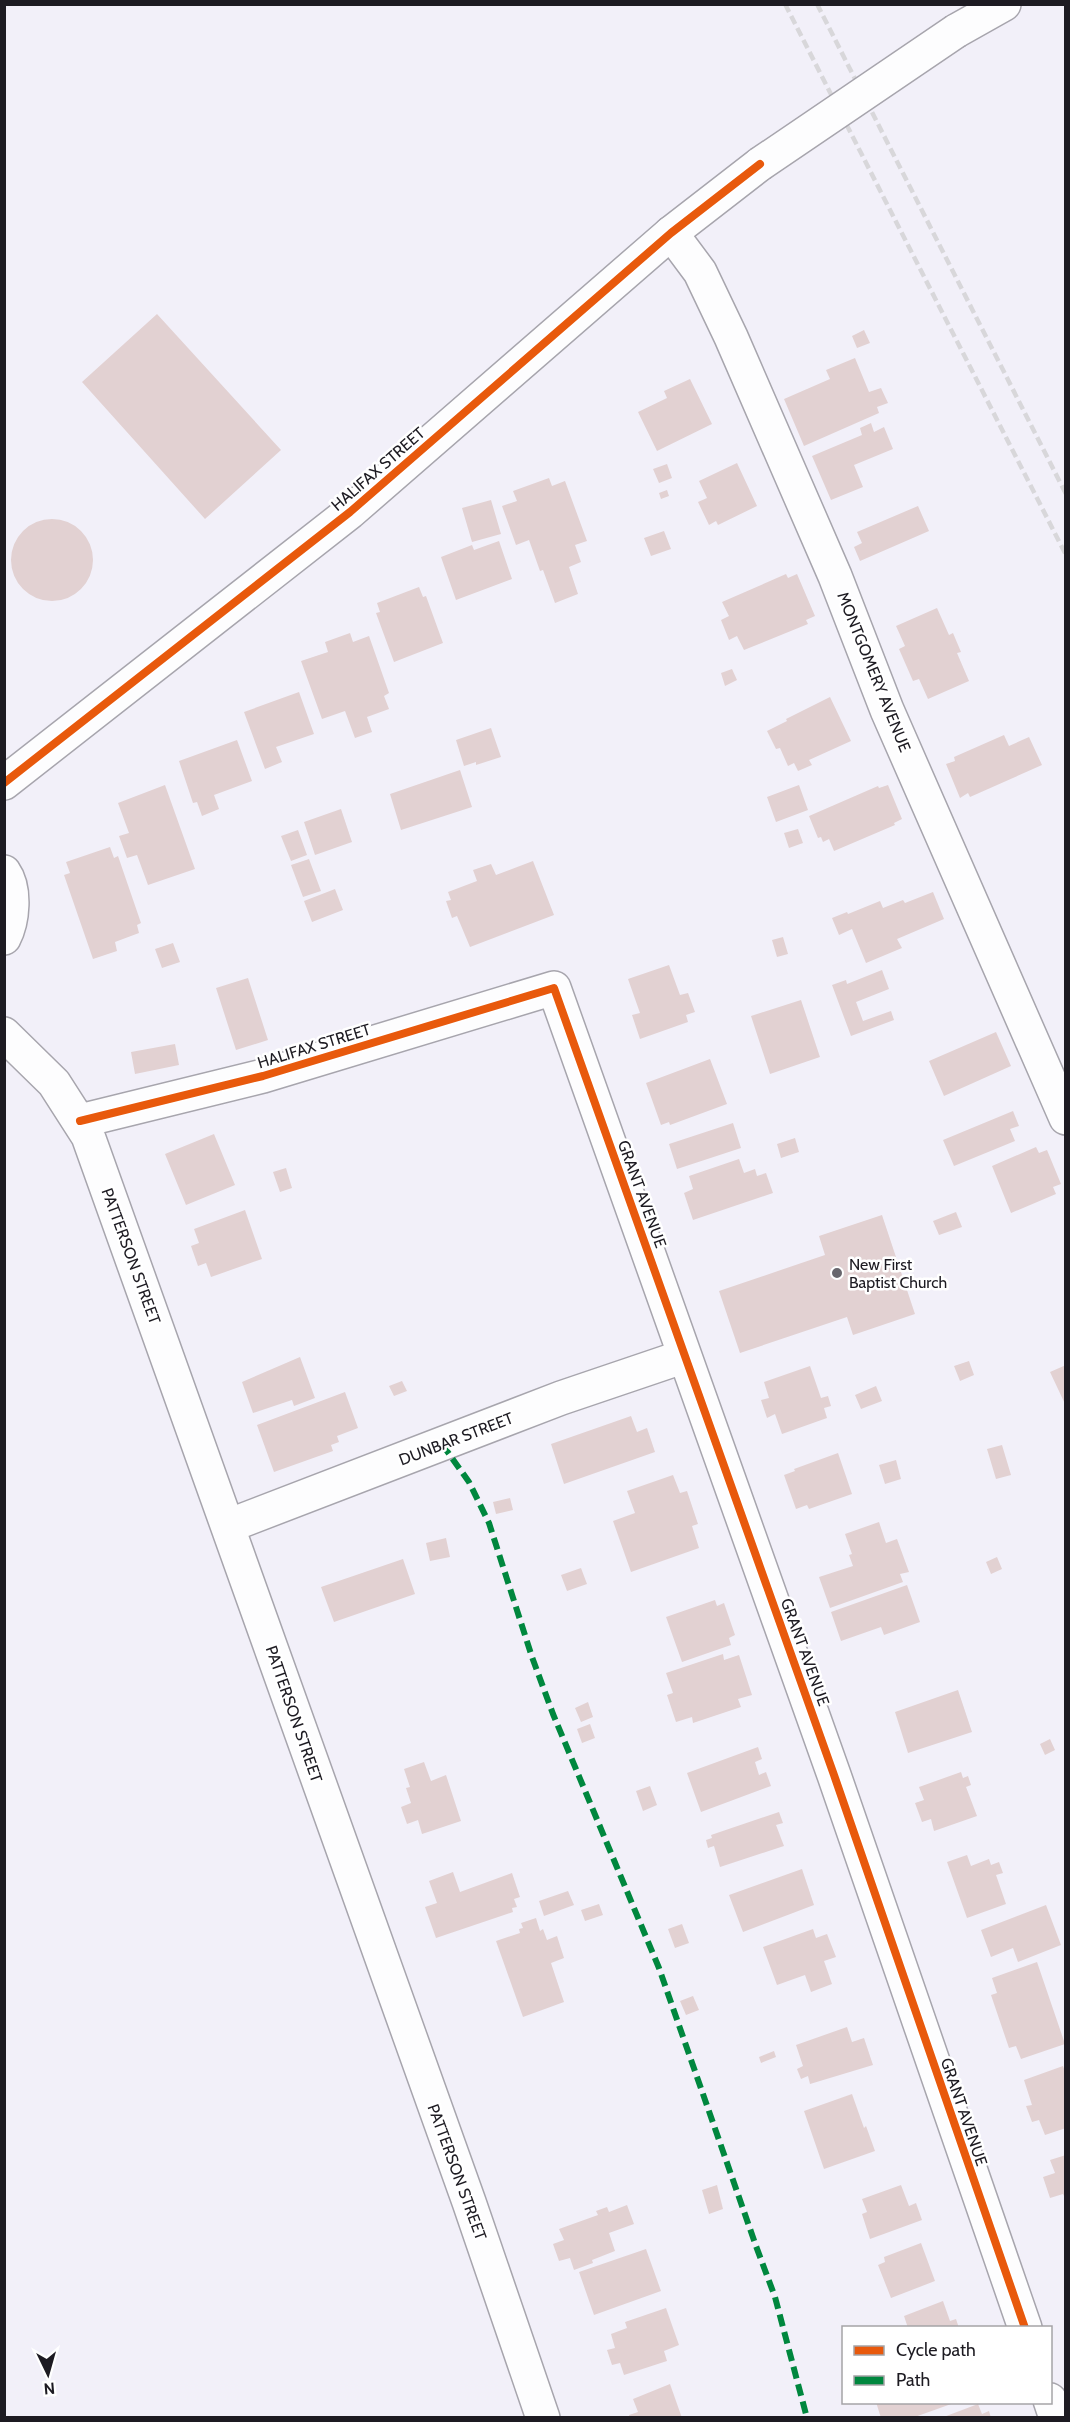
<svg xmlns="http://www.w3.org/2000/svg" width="1070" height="2422" font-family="Cabin,sans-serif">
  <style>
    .building { fill: #e2d1d2 }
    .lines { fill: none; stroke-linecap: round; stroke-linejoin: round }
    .street-casing { stroke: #a7a5ad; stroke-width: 36 }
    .secondary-casing { stroke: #a7a5ad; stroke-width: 36 }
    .street { stroke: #fdfdfe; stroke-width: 33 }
    .secondary { stroke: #fdfdfe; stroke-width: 33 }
    .rail { stroke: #d8d7da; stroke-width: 4.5; stroke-dasharray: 9 4.5; stroke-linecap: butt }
    .secondary-bridge-casing { stroke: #a7a5ad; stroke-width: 36; stroke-linecap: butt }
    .secondary-bridge { stroke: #fdfdfe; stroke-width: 33 }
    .quiet { stroke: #00873e; stroke-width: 6; stroke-dasharray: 12 6; stroke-linecap: butt }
    .cycleway-casing { stroke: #fff; stroke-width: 11 }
    .cycleway { stroke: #e8590c; stroke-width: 8 }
    .poi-dot { fill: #68666d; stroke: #fff; stroke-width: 2 }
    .labels { text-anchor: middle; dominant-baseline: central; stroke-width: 5; stroke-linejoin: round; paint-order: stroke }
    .street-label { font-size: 16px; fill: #1d1b22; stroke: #fff }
    .poi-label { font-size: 16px; fill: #1d1b22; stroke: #fff; text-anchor: start }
  </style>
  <rect width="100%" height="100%" fill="#f2f0f9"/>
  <path class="building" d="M157,314L281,450L205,519L82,382Z
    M864,330L870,343L857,348L852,336Z
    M855,358L869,392L881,388L888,403L877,407L879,413L804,446L784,399L830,379L826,370Z
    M690,379L712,424L657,451L638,412L667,398L664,391Z
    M871,423L874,432L884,427L893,449L854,465L863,487L831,500L812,456L862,435L860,428Z
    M737,463L757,506L718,525L716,521L709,525L698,502L707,498L699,481Z
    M667,464L672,478L659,483L653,469Z
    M549,478L552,486L565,481L587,541L575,545L581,562L569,567L578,594L555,603L543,570L540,571L529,540L516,545L502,506L517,501L513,491Z
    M667,490L669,496L661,499L659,493Z
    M491,500L501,534L472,542L462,508Z
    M918,506L929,531L860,561L854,547L862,543L857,532Z
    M11 560a41 41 0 1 1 82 0a41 41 0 1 1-82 0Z
    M664,531L671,549L651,556L644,538Z
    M499,541L512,579L456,600L441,557L472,545L474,550Z
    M786,574L788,578L797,574L815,616L806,620L808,624L744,650L737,636L729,640L721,620L729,616L722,602Z
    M419,587L423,597L426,596L443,643L394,662L376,613L380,612L377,603Z
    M937,608L949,635L953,633L961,652L957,653L969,681L928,699L919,679L913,681L899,649L905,646L896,626Z
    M350,633L353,642L369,636L389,693L384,696L389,709L367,717L372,732L355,738L345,711L322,719L301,661L328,652L325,642Z
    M732,669L737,680L725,686L721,673Z
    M299,692L314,734L276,747L282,762L265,769L244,712Z
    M830,697L851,741L809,760L812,765L798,771L794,763L788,766L780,748L776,749L767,731L787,721L786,719Z
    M491,728L501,757L476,765V762L464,766L456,740Z
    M1004,735L1009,746L1029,737L1042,765L970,797L968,793L960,798L946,764L955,761L954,757Z
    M237,740L252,781L214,795L219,809L202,816L197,802L193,803L179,761Z
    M460,770L472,807L401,830L390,794Z
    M165,785L195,869L148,885L137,855L127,858L119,836L129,833L118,803Z
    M799,785L808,810L776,822L767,797Z
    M888,785L902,819L894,823L895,825L834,851L829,839L823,842L821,837L818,838L809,816L878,786L879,788Z
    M341,809L352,842L315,855L304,822Z
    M798,829L803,843L789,848L784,833Z
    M298,830L307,855L291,861L281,836Z
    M110,847L114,858L118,856L141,923L137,925L139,933L115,942L117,951L93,959L64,875L70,873L66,862Z
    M309,859L321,891L303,897L291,865Z
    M533,861L554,915L470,947L457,916L452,918L446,901L451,900L448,892L477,881L473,870L491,864L496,875Z
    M335,889L343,910L312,922L304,901Z
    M933,892L944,919L897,939L902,948L866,963L852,929L839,935L832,918L847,912L848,914L880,901L883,908L903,900L905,903Z
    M783,937L788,954L777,957L772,940Z
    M173,943L180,962L162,968L155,949Z
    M669,965L680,995L688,993L695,1012L686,1015L688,1022L640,1039L632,1015L640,1013L628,979Z
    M882,970L889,989L856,1002L863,1021L891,1011L894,1020L851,1036L832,985L846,980L847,984Z
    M248,978L268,1040L236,1050L216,988Z
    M801,1000L820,1057L770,1074L751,1016Z
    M996,1032L1011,1066L944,1096L929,1061Z
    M175,1044L179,1065L135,1074L131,1052Z
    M710,1059L727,1104L670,1125L669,1122L661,1125L646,1083Z
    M1013,1111L1019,1126L1010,1129L1015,1141L954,1166L943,1140Z
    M733,1123L741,1148L677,1169L669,1144Z
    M214,1134L235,1185L186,1205L165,1154Z
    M795,1138L799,1152L781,1158L777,1144Z
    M1036,1147L1039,1153L1047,1150L1061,1184L1053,1187L1056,1194L1011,1213L992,1166Z
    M739,1159L744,1173L755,1169L757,1176L766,1173L773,1193L693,1220L684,1193L693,1189L689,1176Z
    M286,1168L292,1188L280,1192L273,1172Z
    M245,1210L262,1259L211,1277L206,1263L198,1266L191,1246L199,1243L194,1229Z
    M956,1212L962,1227L939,1235L933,1221Z
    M882,1215L915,1314L853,1335L847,1317L740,1353L719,1291L825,1255L819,1236Z
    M300,1357L315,1398L294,1406L292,1400L253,1413L242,1382Z
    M969,1361L974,1375L960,1381L954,1366Z
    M1066,1365V1406L1050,1372Z
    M810,1366L821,1398L828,1396L831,1406L824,1408L827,1418L782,1434L775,1414L767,1418L761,1400L769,1398L764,1382Z
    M402,1381L407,1391L394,1396L389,1386Z
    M876,1386L882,1401L861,1409L855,1395Z
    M345,1392L358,1428L337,1436L339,1442L331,1445L333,1451L274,1472L257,1425Z
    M631,1416L637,1432L647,1428L655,1452L564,1484L551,1444Z
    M1002,1445L1011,1475L996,1479L987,1449Z
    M838,1453L852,1494L809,1509L807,1505L796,1509L784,1475L795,1471L794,1469Z
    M896,1460L901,1479L885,1484L879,1465Z
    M673,1475L680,1493L687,1491L698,1524L692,1526L699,1548L631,1572L613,1521L635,1513L627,1491Z
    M510,1498L513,1510L496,1514L493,1502Z
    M879,1522L886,1543L897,1539L909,1572L900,1574L903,1582L830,1608L819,1577L853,1566L849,1555L852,1554L845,1534Z
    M446,1538L450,1557L430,1561L426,1543Z
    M997,1557L1002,1569L991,1574L986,1562Z
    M403,1559L415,1594L334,1622L321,1587Z
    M581,1568L587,1584L567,1591L561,1575Z
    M907,1585L920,1622L884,1635L881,1627L841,1641L831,1612Z
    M715,1600L717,1606L724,1603L735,1635L729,1638L731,1645L682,1662L666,1617Z
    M723,1654L724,1660L739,1655L752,1695L738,1699L741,1707L693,1723L692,1717L676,1722L667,1695L673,1693L666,1673Z
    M958,1690L972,1732L908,1753L895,1712Z
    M588,1702L593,1717L581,1722L575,1708Z
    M590,1724L595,1738L582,1743L577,1729Z
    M1050,1739L1055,1750L1045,1755L1040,1744Z
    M758,1747L762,1759L755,1762L759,1775L766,1772L771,1786L701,1812L687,1773Z
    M424,1762L431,1781L446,1775L461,1821L422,1834L418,1820L407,1824L401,1807L411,1803L406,1788L410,1787L404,1769Z
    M961,1772L963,1778L968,1776L971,1785L966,1787L977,1816L934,1831L931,1819L922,1822L915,1803L924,1800L919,1787Z
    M650,1786L657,1805L643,1811L636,1791Z
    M779,1812L783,1823L776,1825L784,1846L720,1867L714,1846L708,1848L706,1840L712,1838L711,1835Z
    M967,1855L971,1866L989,1859L991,1865L999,1862L1003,1873L996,1875L1006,1904L967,1918L947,1862Z
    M802,1869L814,1905L743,1932L729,1895Z
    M453,1872L460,1892L512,1873L520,1897L514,1899L517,1907L512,1908L513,1912L436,1938L425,1907L437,1903L429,1881Z
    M568,1891L574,1905L544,1916L539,1901Z
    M599,1904L603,1915L585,1921L581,1910Z
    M1046,1905L1061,1945L1018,1962L1013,1948L991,1957L981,1930Z
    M536,1918L540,1931L543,1929L547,1940L557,1936L564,1958L551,1963L564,2002L523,2017L496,1941L520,1933L519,1929L523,1928L521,1923Z
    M682,1924L689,1943L675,1948L668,1929Z
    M813,1929L816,1938L827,1934L836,1957L824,1961L832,1984L811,1992L805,1975L777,1985L763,1947Z
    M1037,1962L1065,2044L1021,2059L1016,2046L1009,2048L991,1995L997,1993L992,1978Z
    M693,1996L699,2010L686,2015L680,2001Z
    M847,2027L852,2042L864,2038L873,2065L810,2084L808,2076L801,2079L797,2069L803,2066L796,2045Z
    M774,2051L776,2057L761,2063L759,2057Z
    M1063,2066L1066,2074V2128L1045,2135L1039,2120L1032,2122L1026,2106L1032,2105L1024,2080Z
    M852,2094L864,2128L866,2126L875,2151L824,2169L804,2111Z
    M1066,2155V2200L1063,2194L1050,2198L1043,2177L1055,2173L1050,2160Z
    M717,2185L723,2209L709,2214L702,2190Z
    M901,2185L909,2206L916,2203L922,2220L870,2239L862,2214L867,2212L862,2199Z
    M627,2205L634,2224L609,2233L615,2251L592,2260L593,2263L574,2270L570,2258L559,2261L553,2244L564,2240L559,2229L598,2215L596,2211L607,2207L609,2212Z
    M921,2243L935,2281L891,2298L878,2265L885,2262L884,2257Z
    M646,2249L661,2291L594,2315L579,2272Z
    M943,2301L950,2321L956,2319L959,2328H908L904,2316Z
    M666,2308L679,2345L664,2351L667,2361L624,2375L620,2363L612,2365L607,2350L615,2348L611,2334L627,2328L625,2322Z
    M670,2384L682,2418H630L629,2415L638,2412L633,2399Z
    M876,2402H954V2403L912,2418H881Z
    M978,2404L982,2414L989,2411L991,2418H941Z"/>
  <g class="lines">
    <defs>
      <path id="street" d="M671,233L700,272L731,337L835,576L887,710L1066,1118
        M4,1034L54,1083L88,1136L469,2202L543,2418
        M80,1121L263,1076L554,988L834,1775L1025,2328
        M228,1526L561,1398L685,1356
        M1050,2400L1056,2418"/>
      <path id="secondary" d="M956,31L1004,4
        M4,783L350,512L671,233L760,164
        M4,872C16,889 13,921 4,938"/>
    </defs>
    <use href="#street" class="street-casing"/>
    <use href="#secondary" class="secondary-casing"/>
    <use href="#street" class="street"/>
    <use href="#secondary" class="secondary"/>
    <path class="rail" d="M785,4L1066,555
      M817,4L1066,494"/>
    <defs>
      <path id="secondary-bridge" d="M760,164L956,31"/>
    </defs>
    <use href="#secondary-bridge" class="secondary-bridge-casing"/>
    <use href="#secondary-bridge" class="secondary-bridge"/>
    <path class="quiet" d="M442,1444L469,1482L489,1523L532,1657L553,1714L659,1968L756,2246L775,2297L807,2418"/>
    <defs>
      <path id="cycleway" d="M4,783L350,512L671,233L760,164
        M80,1121L263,1076L554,988L834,1775L1025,2328"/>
    </defs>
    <use href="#cycleway" class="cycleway-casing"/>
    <use href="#cycleway" class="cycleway"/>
  </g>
  <circle class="poi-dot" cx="837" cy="1273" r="6"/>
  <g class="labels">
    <g class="street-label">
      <text transform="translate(378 469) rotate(-41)">HALIFAX STREET</text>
      <text transform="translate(874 672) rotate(68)">MONTGOMERY AVENUE</text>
      <text transform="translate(314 1046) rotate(-17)">HALIFAX STREET</text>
      <text transform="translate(642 1194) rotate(70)">GRANT AVENUE</text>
      <text transform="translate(131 1256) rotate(70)">PATTERSON STREET</text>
      <text transform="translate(456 1439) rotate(-21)">DUNBAR STREET</text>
      <text transform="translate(805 1652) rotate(70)">GRANT AVENUE</text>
      <text transform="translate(294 1714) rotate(71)">PATTERSON STREET</text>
      <text transform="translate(964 2112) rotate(71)">GRANT AVENUE</text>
      <text transform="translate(457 2172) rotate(70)">PATTERSON STREET</text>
    </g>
    <g class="poi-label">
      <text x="849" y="1264">New First<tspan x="849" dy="18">Baptist Church</tspan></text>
    </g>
  </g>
  <rect width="1070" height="2422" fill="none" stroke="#1d1b22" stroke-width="12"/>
  <rect x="842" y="2326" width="210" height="78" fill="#ffffff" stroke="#a5a4a7" stroke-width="1.5"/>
  <rect x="854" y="2346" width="30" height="9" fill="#e8590c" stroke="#a5a4a7" stroke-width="1.5"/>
  <text x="896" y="2356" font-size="18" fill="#1d1b22">Cycle path</text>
  <rect x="854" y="2376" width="30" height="9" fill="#00873e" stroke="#a5a4a7" stroke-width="1.5"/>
  <text x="896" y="2386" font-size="18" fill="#1d1b22">Path</text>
  <g transform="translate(48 2374) rotate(175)" stroke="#ffffff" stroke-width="4.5" paint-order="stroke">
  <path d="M0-4.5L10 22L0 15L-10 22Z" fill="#1d1b22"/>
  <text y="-9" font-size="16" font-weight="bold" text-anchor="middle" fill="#1d1b22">N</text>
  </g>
</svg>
